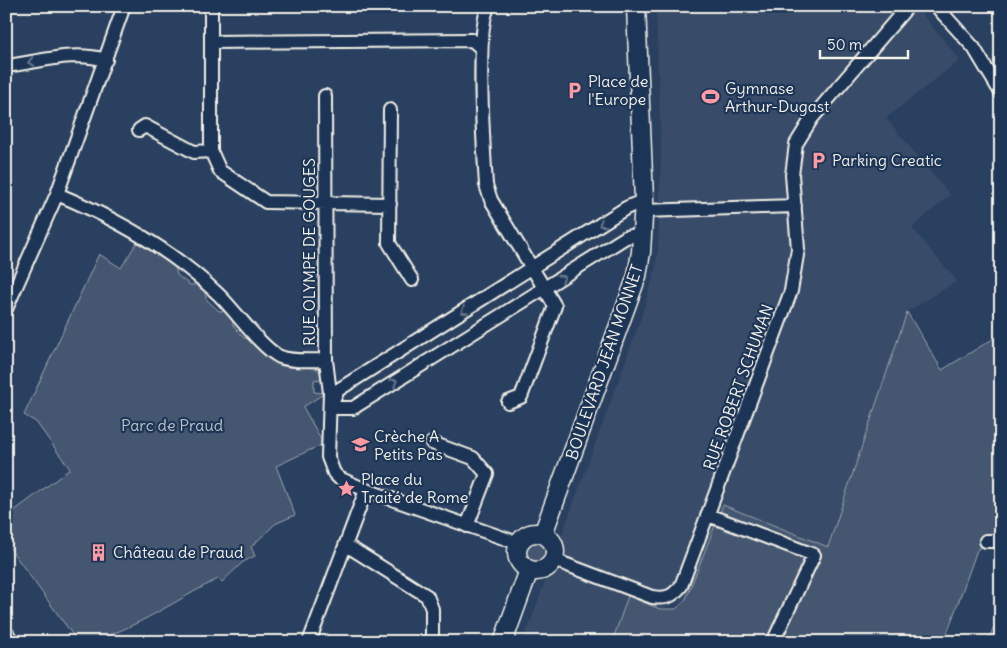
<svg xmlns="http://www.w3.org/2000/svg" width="1007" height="648" font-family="Delius,sans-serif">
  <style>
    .built { fill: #374c69 }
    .green { fill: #445771; stroke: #9ca4ac }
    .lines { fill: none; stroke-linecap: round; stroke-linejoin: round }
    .street-casing { stroke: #f4f1e8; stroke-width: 16 }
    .secondary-casing { stroke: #f4f1e8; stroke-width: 21 }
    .street { stroke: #1d3557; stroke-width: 12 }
    .secondary { stroke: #1d3557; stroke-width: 18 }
    .oneway { stroke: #68778a }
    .labels { text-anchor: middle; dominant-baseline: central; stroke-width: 4.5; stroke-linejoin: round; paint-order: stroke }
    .poi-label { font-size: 16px; fill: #f4f1e8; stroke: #1d3557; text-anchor: start }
    .street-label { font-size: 16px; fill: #f4f1e8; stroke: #1d3557 }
    .park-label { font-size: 16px; fill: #bfc3c4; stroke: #1d3557 }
  </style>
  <rect width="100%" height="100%" fill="#2a4060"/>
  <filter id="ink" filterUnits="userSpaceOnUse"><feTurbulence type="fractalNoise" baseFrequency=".02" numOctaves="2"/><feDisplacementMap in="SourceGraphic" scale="10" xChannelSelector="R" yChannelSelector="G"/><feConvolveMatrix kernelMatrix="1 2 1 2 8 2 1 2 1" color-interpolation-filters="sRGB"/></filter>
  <g filter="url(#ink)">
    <path class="built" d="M656,6H915L960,60L886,118L950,195L912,228L957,281L907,312L828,548L723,505L686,599L660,609L628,596L612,642H523L640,321L655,270L658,250L661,153Z"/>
    <path class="green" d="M137,242L175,267L177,275L190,285H199L205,291L206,299L219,311H226L233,318V325L244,338L252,339C259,346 265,357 275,361C290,368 319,357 322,379L314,380V392L322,393V395L303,407L321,439V445L276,466L295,515L275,524L251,547L255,556L243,562L222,582L218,579C182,596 116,642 78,642L6,543V517L70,469L36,422L24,415L99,254L121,268Z
      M907,312L942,370L1001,334V532L977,550L944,642H612L628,596L660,609H676L686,599L723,505L828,547Z
      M524 552a13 13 0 1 1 26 0a13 13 0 1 1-26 0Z
      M1001,616V642H986Z"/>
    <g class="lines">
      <defs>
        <path id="street" d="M211,6V151L220,171L266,202L390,204
          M489,6C475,26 484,154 486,185L491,200L555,306L521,397L508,402
          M936,6L974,48L1001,93
          M211,42L472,40L480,47
          M6,66C40,62 73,50 106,60
          M325,96L326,360L330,393L328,457L334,473L339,478L366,490L512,541L517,546
          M390,110L389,243L412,280
          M139,130L145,126L194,152L211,151
          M57,194C115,218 172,250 218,294C235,310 261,348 280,357C293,362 312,360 326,360
          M644,211L795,206
          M6,309L57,194L124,6
          M332,404L338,390L626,208L644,200
          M330,408H353L626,237L643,234
          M432,443L473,458L487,474L467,526
          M708,515L814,555L773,642
          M986,541H1001
          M346,545L427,596L432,609V635
          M554,560L652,597C666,599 672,597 681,586L791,291L798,249L792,175L796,144L812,118L908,6
          M6,632L13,642
          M309,642L366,490"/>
        <path id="secondary" d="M517 552a19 19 0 1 1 38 0a19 19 0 1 1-38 0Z
          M543,534L637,276L641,252L644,200L636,6
          M503,642L529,570"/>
      </defs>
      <use href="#street" class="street-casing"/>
      <use href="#secondary" class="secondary-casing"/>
      <use href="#street" class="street"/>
      <use href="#secondary" class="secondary"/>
    </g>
    <defs><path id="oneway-chevron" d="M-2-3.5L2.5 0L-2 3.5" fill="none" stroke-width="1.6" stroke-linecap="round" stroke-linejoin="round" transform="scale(1.25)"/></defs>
    <g class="oneway">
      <use href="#oneway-chevron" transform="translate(31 62) rotate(168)"/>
      <use href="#oneway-chevron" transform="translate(602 224) rotate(147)"/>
      <use href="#oneway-chevron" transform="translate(562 278) rotate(-32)"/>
      <use href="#oneway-chevron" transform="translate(464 311) rotate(148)"/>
      <use href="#oneway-chevron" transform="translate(394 382) rotate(-32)"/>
    </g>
  </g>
  <defs>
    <symbol id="parking-bare" viewBox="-9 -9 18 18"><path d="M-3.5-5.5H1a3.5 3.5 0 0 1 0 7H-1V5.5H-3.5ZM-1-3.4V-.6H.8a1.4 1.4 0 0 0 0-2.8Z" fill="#ff9aa2" stroke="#1d3557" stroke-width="2.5" paint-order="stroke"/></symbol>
    <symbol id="stadium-bare" viewBox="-9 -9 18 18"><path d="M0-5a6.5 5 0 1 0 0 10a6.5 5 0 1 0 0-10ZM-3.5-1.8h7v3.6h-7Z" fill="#ff9aa2" stroke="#1d3557" stroke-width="2.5" paint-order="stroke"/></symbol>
    <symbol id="school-bare" viewBox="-9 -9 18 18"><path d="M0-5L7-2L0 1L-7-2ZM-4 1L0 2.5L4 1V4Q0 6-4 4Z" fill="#ff9aa2" stroke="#1d3557" stroke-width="2.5" paint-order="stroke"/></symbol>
    <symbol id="sight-bare" viewBox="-9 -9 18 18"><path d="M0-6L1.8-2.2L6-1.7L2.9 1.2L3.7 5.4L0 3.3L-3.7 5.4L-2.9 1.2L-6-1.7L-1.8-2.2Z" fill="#ff9aa2" stroke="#1d3557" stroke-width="2.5" paint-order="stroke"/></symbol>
    <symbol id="building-bare" viewBox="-9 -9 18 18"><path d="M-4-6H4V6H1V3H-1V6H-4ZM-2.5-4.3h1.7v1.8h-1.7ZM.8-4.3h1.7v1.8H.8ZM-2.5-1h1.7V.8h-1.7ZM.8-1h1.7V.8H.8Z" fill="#ff9aa2" stroke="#1d3557" stroke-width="2.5" paint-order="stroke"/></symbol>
  </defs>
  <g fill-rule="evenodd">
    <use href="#parking-bare" x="562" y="78" width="25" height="25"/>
    <use href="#stadium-bare" x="698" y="84" width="25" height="25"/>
    <use href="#parking-bare" x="806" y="148" width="25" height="25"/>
    <use href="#school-bare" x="348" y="432" width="25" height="25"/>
    <use href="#sight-bare" x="334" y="476" width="25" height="25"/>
    <use href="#building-bare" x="86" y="540" width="25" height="25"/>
  </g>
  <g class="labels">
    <g class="poi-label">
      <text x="588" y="81">Place de<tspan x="588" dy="18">l'Europe</tspan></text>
      <text x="725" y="88">Gymnase<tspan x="725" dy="18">Arthur-Dugast</tspan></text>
      <text x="832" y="160">Parking Creatic</text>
      <text x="374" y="436">Crèche A<tspan x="374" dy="18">Petits Pas</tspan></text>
      <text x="361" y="479">Place du<tspan x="361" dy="18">Traité de Rome</tspan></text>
      <text x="113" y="552">Château de Praud</text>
    </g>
    <g class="street-label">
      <text transform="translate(309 252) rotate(-90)">RUE OLYMPE DE GOUGES</text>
      <text transform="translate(604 362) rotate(-71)">BOULEVARD JEAN MONNET</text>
      <text transform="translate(738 387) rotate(-70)">RUE ROBERT SCHUMAN</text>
    </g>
    <g class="park-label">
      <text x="172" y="425">Parc de Praud</text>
    </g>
  </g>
  <rect width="1007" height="648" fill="none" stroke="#1d3557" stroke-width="25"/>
  <rect x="12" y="12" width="982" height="623" fill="none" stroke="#f4f1e8" stroke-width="2" filter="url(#ink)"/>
  <path d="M820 50v8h88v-8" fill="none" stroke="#f4f1e8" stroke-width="2.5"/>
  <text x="827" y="50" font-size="15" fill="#f4f1e8" stroke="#1d3557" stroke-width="4" paint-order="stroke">50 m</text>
</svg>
